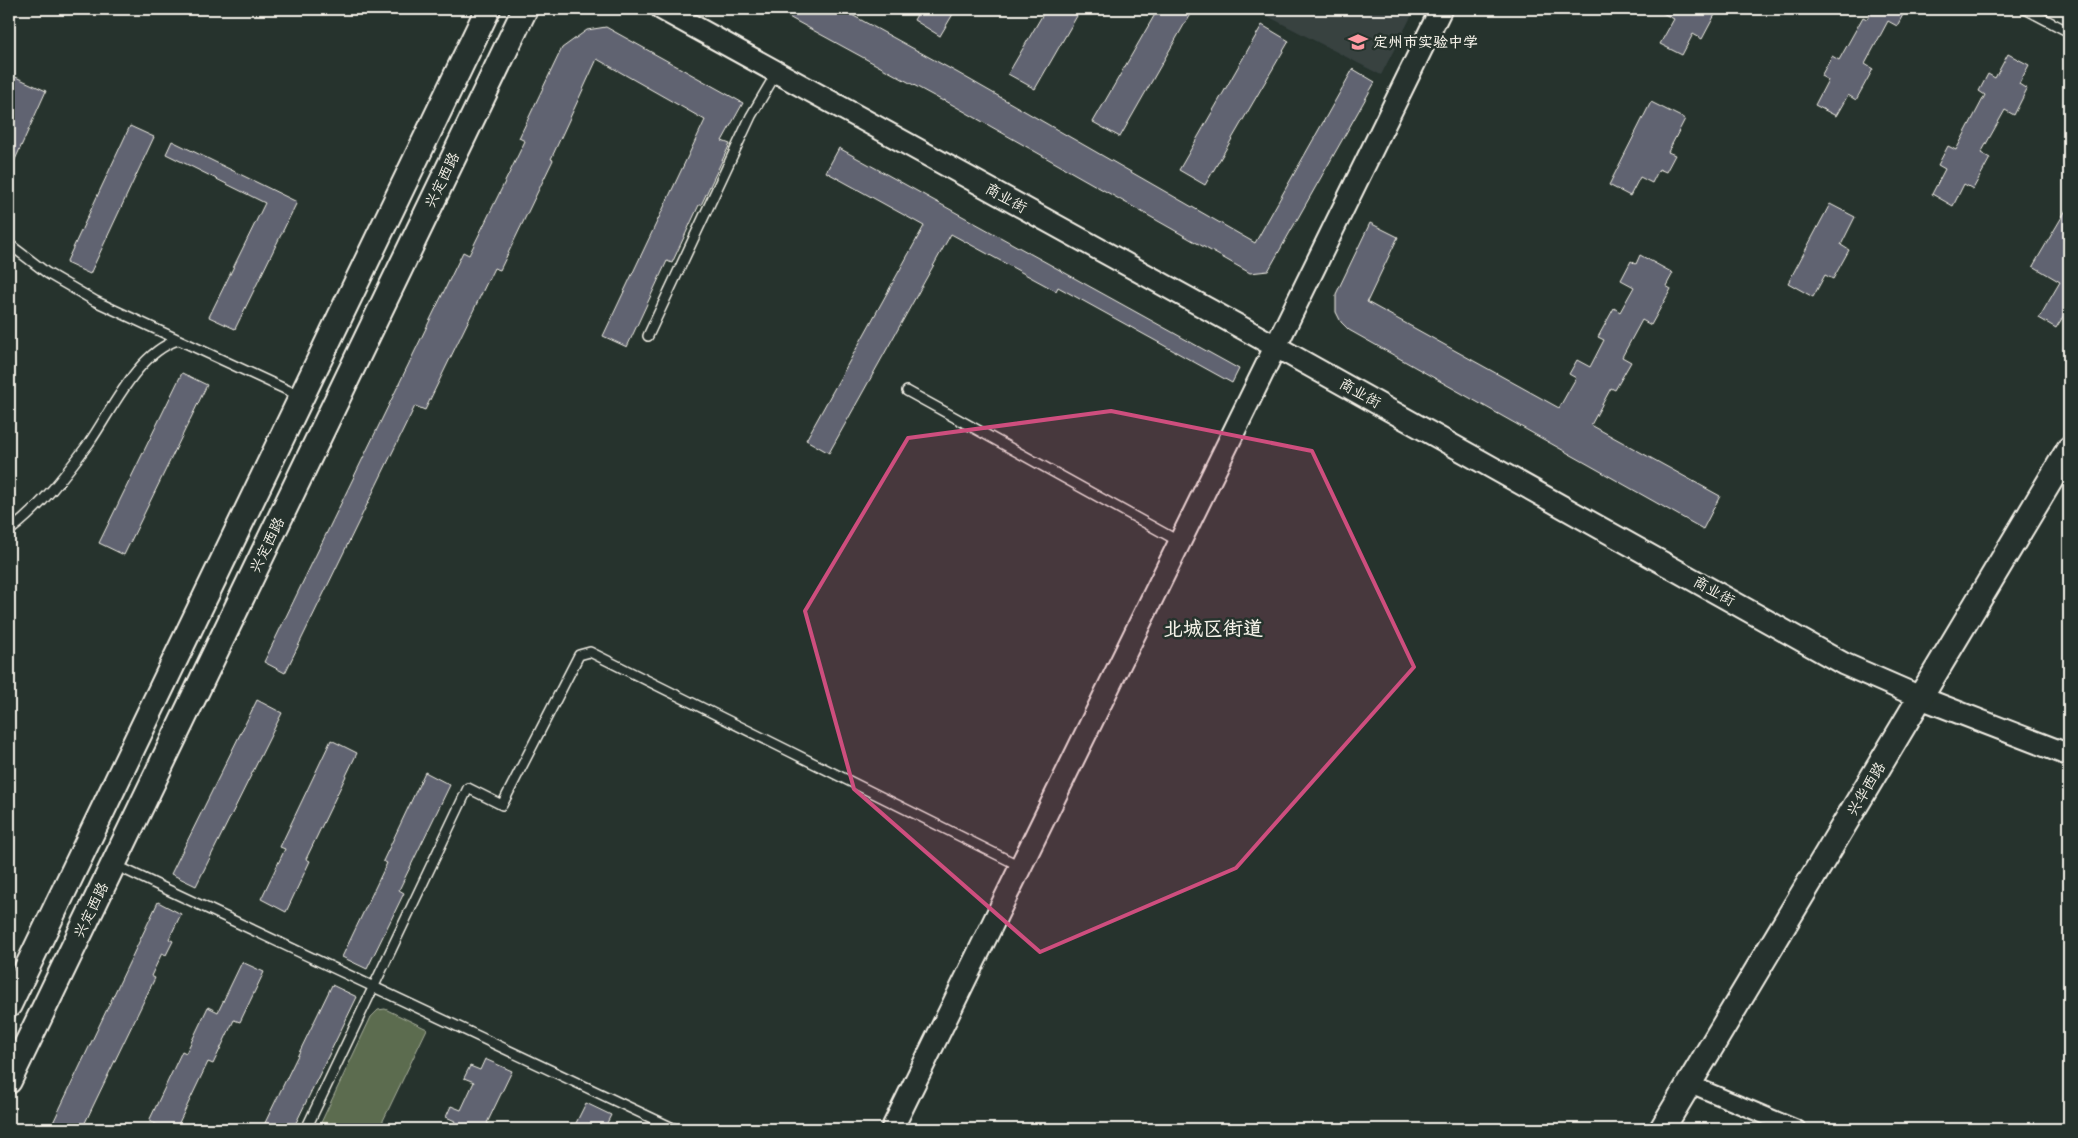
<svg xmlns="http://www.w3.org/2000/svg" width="2078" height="1138" font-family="Itim,'LXGW WenKai TC',sans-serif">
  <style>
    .built { fill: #374241 }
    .green { fill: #5c6c4f; stroke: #a8ae9c }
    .building { fill: #606471; stroke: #f4f1e8 }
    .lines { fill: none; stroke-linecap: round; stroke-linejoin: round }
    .service-casing { stroke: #f4f1e8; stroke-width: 12 }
    .minor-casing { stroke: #f4f1e8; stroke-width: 20 }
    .tertiary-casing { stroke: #f4f1e8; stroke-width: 25 }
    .secondary-casing { stroke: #f4f1e8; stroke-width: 28 }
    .service { stroke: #26332d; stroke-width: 9 }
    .minor { stroke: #26332d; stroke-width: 16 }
    .tertiary { stroke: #26332d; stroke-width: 21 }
    .secondary { stroke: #26332d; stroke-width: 24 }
    .marked { fill: #ce4e7e; fill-opacity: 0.2; stroke: #ce4e7e; stroke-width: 4; stroke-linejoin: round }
    .labels { text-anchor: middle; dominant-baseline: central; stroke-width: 5; stroke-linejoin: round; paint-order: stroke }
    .poi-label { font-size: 15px; font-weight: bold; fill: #f4f1e8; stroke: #26332d; text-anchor: start }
    .street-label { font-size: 15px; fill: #f4f1e8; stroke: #26332d }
    .district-label { font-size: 20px; font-weight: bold; fill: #f4f1e8; stroke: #26332d }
  </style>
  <rect width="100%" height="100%" fill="#26332d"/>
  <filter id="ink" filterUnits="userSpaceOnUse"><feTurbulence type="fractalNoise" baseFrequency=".02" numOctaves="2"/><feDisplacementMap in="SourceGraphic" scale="10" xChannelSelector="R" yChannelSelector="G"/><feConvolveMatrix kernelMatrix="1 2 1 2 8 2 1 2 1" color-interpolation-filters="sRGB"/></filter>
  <g filter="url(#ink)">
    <path class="built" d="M1254,9H1415L1381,75Z"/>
    <path class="green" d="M385,1009L427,1029L379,1129H318L371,1017L378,1010Z"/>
    <path class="building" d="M774,9H841L958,73L1255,243L1353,69L1375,82L1268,271L1250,273L944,100L943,101Z
      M920,9H956L940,36L914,20Z
      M1046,9H1081L1035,89L1008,74Z
      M1158,9H1193L1120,137L1093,122Z
      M1655,9H1718L1702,39L1693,34L1682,55L1660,44L1674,19Z
      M1867,9H1906L1897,26L1888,21L1865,64L1873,69L1856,100L1848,95L1836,116L1815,105L1828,80L1821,76L1832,56L1839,60L1863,17L1867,19L1871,11Z
      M1262,25L1289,41L1205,185L1179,170Z
      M606,27L743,103L722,141L730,144L701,205H699L672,263L667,261L627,347L603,336L705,120L597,59L551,159L553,160L500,270L494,268L425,410L415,406L285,673L264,662L463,252L469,255L525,141L519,138L562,48L587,30Z
      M2008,54L2029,65L2019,84L2027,89L2014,115L2005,110L1981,153L1990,158L1973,189L1964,184L1953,206L1932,194L1945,169L1938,165L1948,146L1956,150L1985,95L1979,91L1988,74L1995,78Z
      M9,74L46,91L9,173Z
      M1651,102L1685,119L1668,152L1675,155L1666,172L1659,169L1652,183L1640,177L1630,196L1609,185Z
      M130,126L154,137L90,274L66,263Z
      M172,141L297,202L235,329L209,317L265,203L166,154Z
      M839,148L1239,369L1232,383L1058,287L1056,291L951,234L829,453L806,440L924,226L826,172Z
      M1830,204L1855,217L1841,245L1849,250L1833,279L1825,275L1813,297L1788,283Z
      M2069,205V307L2056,328L2039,318L2060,282L2033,266Z
      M1370,223L1398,237L1367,302L1559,408L1576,378L1569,374L1577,360L1590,367L1604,340L1598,337L1614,308L1620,312L1634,287L1621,280L1631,261L1636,264L1640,255L1673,273L1666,286L1671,289L1651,325L1642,320L1622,357L1631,362L1615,390L1611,388L1591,425L1720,496L1703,529L1349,330L1341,322L1336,312V294Z
      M182,373L207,385L124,555L99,543Z
      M257,700L282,713L196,886L171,874Z
      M331,740L357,753L306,859L310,861L286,912L261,899L285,849L280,847Z
      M425,772L450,785L399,890L404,893L367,969L342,957L387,863L383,861Z
      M158,902L181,914L169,939L173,941L166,955L162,953L151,976L155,978L108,1075L82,1129H50Z
      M242,962L264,972L240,1022L234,1020L213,1064L208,1062L176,1129H166L149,1121L182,1051L186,1053L208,1007L218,1012Z
      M332,985L357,997L293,1129H262Z
      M485,1059L512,1071L487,1123L489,1124L487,1129H451L455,1121L446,1117L451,1106L461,1110L474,1082L464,1078L470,1066L480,1070Z
      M586,1103L611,1115L604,1129H573Z"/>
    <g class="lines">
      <defs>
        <path id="service" d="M2025,9L2069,32
          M9,244L47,273L95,301L300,396
          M648,336L751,116L777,72
          M907,391L1180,542
          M9,531C41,507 65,475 89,443C112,410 137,353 178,340
          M113,864L675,1129
          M306,1129L468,788L502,805L579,655L590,652L1020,866"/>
        <path id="minor" d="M1690,1084L1797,1129"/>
        <path id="tertiary" d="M662,9L1246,330L1844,664L1929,701L2069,755
          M892,1129L1441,9"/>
        <path id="secondary" d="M9,1005L488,9
          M9,1081L525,9
          M1662,1129L2069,449"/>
      </defs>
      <use href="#service" class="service-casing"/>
      <use href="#minor" class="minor-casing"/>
      <use href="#tertiary" class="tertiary-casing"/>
      <use href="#secondary" class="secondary-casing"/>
      <use href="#service" class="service"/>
      <use href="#minor" class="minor"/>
      <use href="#tertiary" class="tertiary"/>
      <use href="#secondary" class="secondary"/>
    </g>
  </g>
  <path class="marked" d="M1111,411L1312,451L1414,667L1236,868L1040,952L854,789L805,611L908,438Z"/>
  <defs>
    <symbol id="school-bare" viewBox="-9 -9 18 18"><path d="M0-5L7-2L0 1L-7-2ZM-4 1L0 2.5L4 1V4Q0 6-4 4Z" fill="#ff9aa2" stroke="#26332d" stroke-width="2.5" paint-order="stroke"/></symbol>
  </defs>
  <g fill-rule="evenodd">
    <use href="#school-bare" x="1344" y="28" width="28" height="28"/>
  </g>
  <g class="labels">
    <g class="poi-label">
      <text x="1373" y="42">定州市实验中学</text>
    </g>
    <g class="street-label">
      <text transform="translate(442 180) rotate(-64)">兴定西路</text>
      <text transform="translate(1006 198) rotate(29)">商业街</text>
      <text transform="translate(1360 393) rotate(29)">商业街</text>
      <text transform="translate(267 545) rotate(-64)">兴定西路</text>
      <text transform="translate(1714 591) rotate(29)">商业街</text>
      <text transform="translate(1866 789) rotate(-59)">兴华西路</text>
      <text transform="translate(91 910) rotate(-64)">兴定西路</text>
    </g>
    <g class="district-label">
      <text x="1213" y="628">北城区街道</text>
    </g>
  </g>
  <rect width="2078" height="1138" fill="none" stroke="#26332d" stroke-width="30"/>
  <rect x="15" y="15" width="2048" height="1108" fill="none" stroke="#f4f1e8" stroke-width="2" filter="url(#ink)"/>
</svg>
